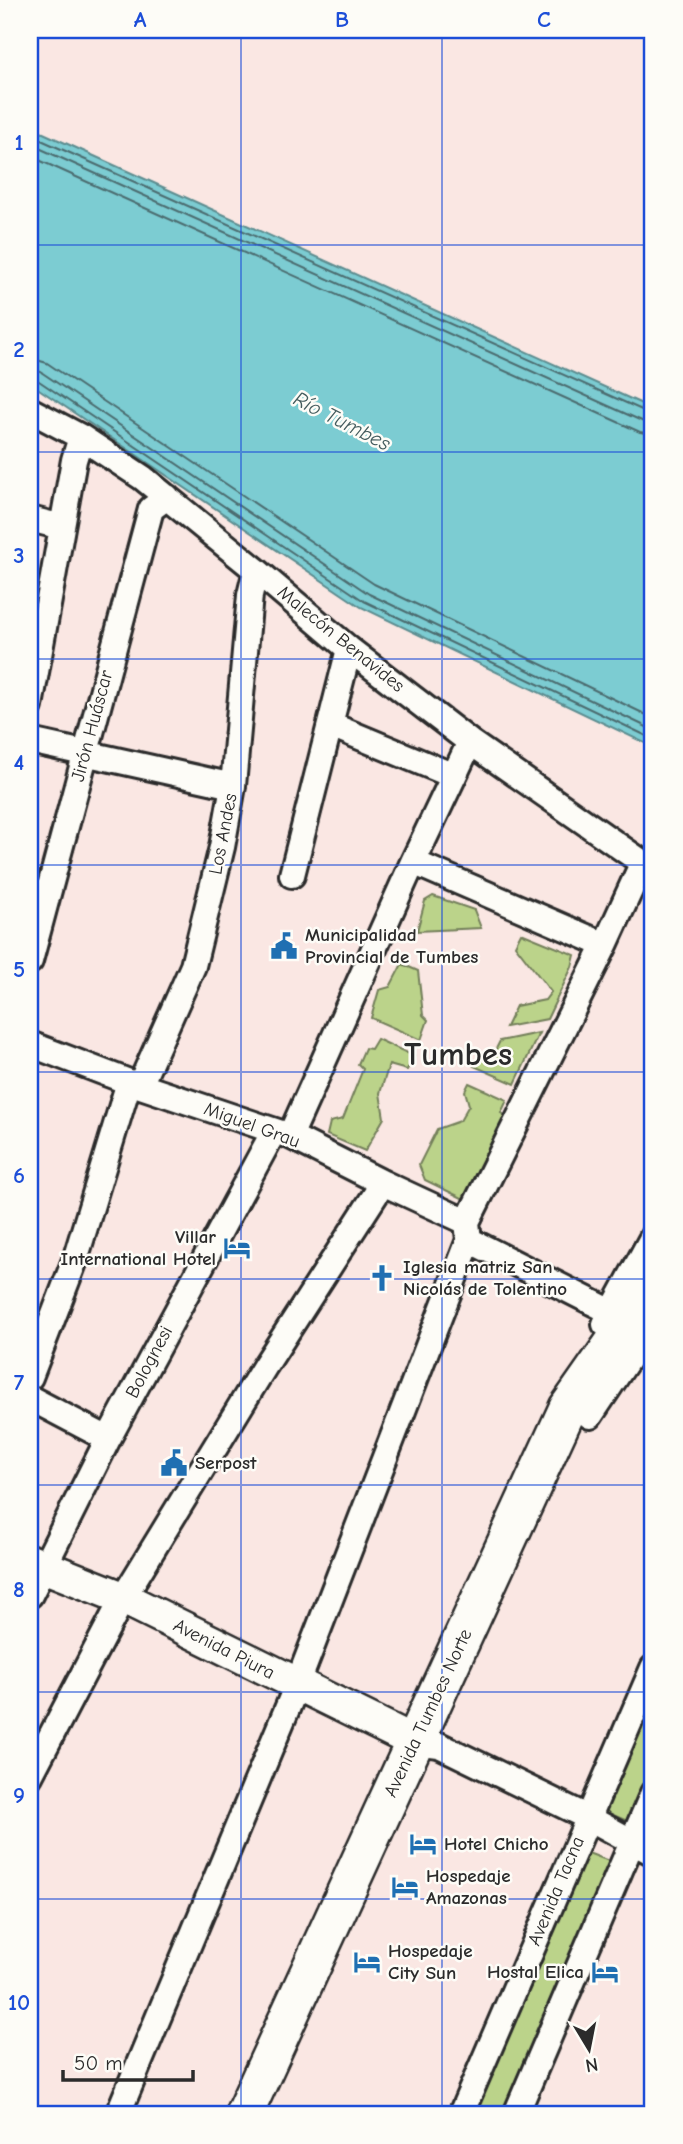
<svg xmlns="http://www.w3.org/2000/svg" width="683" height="2144" font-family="'Comic Neue',sans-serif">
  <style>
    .green { fill: #bbd38a; stroke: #737f5a; stroke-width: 2 }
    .water { fill: #7bccd2; stroke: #5b8c8f; stroke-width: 2 }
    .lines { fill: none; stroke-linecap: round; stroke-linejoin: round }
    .shore { stroke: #4b6b6e; stroke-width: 2 }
    .minor-casing { stroke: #2b2b2b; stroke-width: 30 }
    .major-casing { stroke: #2b2b2b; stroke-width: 37 }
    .highway-casing { stroke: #2b2b2b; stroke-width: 42 }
    .minor { stroke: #fdfcf7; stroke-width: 24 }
    .major { stroke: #fdfcf7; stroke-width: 32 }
    .highway { stroke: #fdfcf7; stroke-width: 37 }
    .grid { fill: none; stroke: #1d4ed8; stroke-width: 2; stroke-opacity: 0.55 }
    .labels { text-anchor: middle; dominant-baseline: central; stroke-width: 5; stroke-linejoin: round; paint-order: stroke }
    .street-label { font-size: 19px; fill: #2b2b2b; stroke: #fdfcf7 }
    .poi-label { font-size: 19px; font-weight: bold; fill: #2b2b2b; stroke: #fdfcf7; text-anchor: start }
    .water-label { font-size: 21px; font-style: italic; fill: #435b5d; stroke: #fdfcf7 }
    .town-label { font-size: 33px; font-weight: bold; fill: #2b2b2b; stroke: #fdfcf7 }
    .neatline { fill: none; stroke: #1d4ed8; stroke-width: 2.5 }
    .grid-label { font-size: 23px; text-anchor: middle; font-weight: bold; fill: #1d4ed8 }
  </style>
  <rect width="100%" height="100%" fill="#fae7e3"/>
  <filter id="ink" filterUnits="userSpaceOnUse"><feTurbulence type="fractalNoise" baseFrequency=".0143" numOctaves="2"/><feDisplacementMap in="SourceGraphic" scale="14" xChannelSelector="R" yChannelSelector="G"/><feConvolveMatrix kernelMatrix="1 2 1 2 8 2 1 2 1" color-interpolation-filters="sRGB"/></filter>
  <g filter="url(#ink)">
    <path class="green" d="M433,896L474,910L481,928L417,931L425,901Z
      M521,933L575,955L572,967L547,1019L506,1027L516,1006L545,1000L551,992L515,945Z
      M402,964L418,971L423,1015L428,1020L421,1040L371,1018L379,990L390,987Z
      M539,1033L515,1084L474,1066L480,1055L495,1051L500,1041Z
      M377,1039L414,1056L407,1070L389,1065L380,1093L384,1118L365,1151L327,1135L330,1122L343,1119L363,1069L358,1064L365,1048L371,1049Z
      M469,1083L507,1100L501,1113L512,1119L468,1199H464L425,1180L419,1165L437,1129L460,1121L469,1105L465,1091Z
      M653,1682V1766L629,1820H625L601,1810Z
      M588,1853L617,1864L510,2114H470L583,1855Z"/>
    <path class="water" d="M30,127L653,409V747L361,607L30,383Z"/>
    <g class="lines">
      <path class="shore" d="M30,135L653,415
        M30,144L644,422L653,424
        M30,156L640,432L653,434
        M30,358L47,363L374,584L653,718
        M30,369L41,372L369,594L653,730
        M30,378L36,379L364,601L653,739"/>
      <defs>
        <path id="minor" d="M30,410L81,437L143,478L256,570L349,649L470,742L653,870
          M30,519L62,527
          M30,706L74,460L81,437
          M331,725L454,776
          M30,741L233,786
          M413,862L605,945
          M292,875L349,649
          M30,961L151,509L167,497
          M30,1044L129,1082L290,1136L383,1183L467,1222
          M140,1085L193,966L222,847L233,786L250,595L256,570
          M290,1136L413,862L470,742
          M469,1240L653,1333
          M605,1324L653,1236
          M30,1377L75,1260L129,1082
          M30,1398L108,1439
          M590,1416L653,1322
          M30,1595L108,1439L274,1131
          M415,1742L439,1745L589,1818L653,1853
          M30,1776L123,1598L265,1366L383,1183
          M118,2114L297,1685L469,1240L467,1222L605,945L643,862
          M461,2114L653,1668
          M516,2114L653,1793"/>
        <path id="major" d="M30,1561L123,1598L415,1742"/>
        <path id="highway" d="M244,2114L568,1408L629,1321L653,1277"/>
      </defs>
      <use href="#minor" class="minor-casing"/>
      <use href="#major" class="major-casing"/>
      <use href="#highway" class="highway-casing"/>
      <use href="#minor" class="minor"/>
      <use href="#major" class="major"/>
      <use href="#highway" class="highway"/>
    </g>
  </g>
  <path class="grid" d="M241,30V2114M442,30V2114M30,245H653M30,452H653M30,659H653M30,865H653M30,1072H653M30,1279H653M30,1485H653M30,1692H653M30,1899H653"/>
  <defs>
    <symbol id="civic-bare" viewBox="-9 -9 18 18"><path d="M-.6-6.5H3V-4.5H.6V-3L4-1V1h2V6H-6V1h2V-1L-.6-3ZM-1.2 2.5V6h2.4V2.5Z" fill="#1f6fb2" stroke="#fdfcf7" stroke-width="2.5" paint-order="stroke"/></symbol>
    <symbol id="hotel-bare" viewBox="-9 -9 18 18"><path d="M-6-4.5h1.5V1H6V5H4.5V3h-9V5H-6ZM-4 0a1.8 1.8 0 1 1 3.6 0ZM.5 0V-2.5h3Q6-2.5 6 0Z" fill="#1f6fb2" stroke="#fdfcf7" stroke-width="2.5" paint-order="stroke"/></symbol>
    <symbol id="church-bare" viewBox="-9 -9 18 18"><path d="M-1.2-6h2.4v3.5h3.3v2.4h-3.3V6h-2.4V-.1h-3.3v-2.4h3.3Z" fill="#1f6fb2" stroke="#fdfcf7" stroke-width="2.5" paint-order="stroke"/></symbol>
  </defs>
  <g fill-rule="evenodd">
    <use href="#civic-bare" x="265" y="927" width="38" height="38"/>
    <use href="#hotel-bare" x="218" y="1229" width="38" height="38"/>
    <use href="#church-bare" x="363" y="1259" width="38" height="38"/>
    <use href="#civic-bare" x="155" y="1444" width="38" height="38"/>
    <use href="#hotel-bare" x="404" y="1825" width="38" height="38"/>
    <use href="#hotel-bare" x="386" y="1868" width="38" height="38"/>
    <use href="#hotel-bare" x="348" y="1943" width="38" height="38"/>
    <use href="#hotel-bare" x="586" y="1953" width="38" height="38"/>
  </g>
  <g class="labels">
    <g class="street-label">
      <text transform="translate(341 639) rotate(39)">Malecón Benavides</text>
      <text transform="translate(92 726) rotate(-75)">Jirón Huáscar</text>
      <text transform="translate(223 834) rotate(-79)">Los Andes</text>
      <text transform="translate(252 1125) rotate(20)">Miguel Grau</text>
      <text transform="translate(149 1362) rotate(-62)">Bolognesi</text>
      <text transform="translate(224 1649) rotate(27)">Avenida Piura</text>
      <text transform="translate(428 1713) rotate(-65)">Avenida Tumbes Norte</text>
      <text transform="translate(556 1891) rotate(-67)">Avenida Tacna</text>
    </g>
    <g class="poi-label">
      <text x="305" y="935">Municipalidad<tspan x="305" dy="22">Provincial de Tumbes</tspan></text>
      <text x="216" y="1237" text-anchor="end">Villar<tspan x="216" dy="22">International Hotel</tspan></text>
      <text x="403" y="1267">Iglesia matriz San<tspan x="403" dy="22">Nicolás de Tolentino</tspan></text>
      <text x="195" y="1463">Serpost</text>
      <text x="444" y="1844">Hotel Chicho</text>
      <text x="426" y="1876">Hospedaje<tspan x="426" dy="22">Amazonas</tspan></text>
      <text x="388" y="1951">Hospedaje<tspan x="388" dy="22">City Sun</tspan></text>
      <text x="584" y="1972" text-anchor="end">Hostal Elica</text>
    </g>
    <g class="water-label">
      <text transform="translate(342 421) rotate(27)">Río Tumbes</text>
    </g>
    <g class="town-label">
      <text x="458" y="1054">Tumbes</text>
    </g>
  </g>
  <rect width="683" height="2144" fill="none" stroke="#fdfcf7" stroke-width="77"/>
  <g transform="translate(589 2049) rotate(170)" stroke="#fdfcf7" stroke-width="5" paint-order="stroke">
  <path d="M0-5L12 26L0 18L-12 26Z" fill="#2b2b2b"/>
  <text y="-10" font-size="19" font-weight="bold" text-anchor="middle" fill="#2b2b2b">N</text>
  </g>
  <path d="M63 2070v10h130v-10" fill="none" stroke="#2b2b2b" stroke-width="3.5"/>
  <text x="74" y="2070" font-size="21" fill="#2b2b2b" stroke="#fdfcf7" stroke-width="5" paint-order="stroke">50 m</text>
  <rect x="38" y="38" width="606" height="2068" class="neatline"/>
  <g class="grid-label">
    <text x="140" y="27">A</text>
    <text x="342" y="27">B</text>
    <text x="544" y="27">C</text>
    <text x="19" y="150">1</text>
    <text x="19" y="357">2</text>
    <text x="19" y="563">3</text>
    <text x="19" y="770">4</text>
    <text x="19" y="977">5</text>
    <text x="19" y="1183">6</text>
    <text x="19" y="1390">7</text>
    <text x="19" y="1597">8</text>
    <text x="19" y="1803">9</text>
    <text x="19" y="2010">10</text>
  </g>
</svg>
